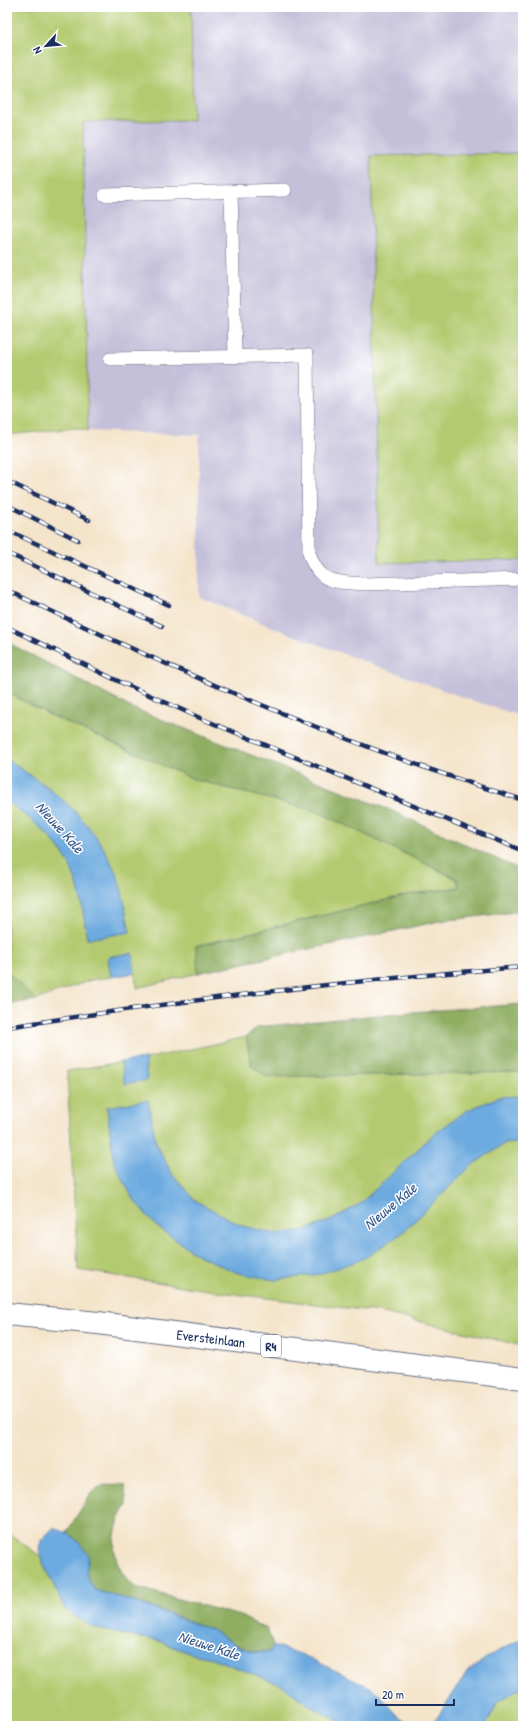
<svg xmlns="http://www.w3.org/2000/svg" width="530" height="1733" font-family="'Patrick Hand',sans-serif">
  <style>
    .industrial { fill: #c5c0da }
    .green { fill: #b4ca6f; stroke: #687c66 }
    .forest { fill: #8fae62; stroke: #556e60 }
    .water { fill: #6daadf; stroke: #446c9e }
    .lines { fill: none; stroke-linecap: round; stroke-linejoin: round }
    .lane-casing { stroke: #676e84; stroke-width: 14 }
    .highway-casing { stroke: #676e84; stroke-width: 24 }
    .lane { stroke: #fff; stroke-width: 13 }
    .highway { stroke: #fff; stroke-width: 22 }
    .rail-casing { stroke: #1b2f5e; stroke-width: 4.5 }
    .rail { stroke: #fff; stroke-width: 3; stroke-dasharray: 9; stroke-linecap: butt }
    .labels { text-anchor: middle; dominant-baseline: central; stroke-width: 3; stroke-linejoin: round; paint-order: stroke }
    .shield { fill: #fff; stroke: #5f6d8e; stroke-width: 1 }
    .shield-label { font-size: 13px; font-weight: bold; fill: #1b2f5e }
    .street-label { font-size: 14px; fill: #1b2f5e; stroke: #fff }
    .water-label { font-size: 15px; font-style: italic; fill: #385a8b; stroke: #fff }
  </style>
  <rect width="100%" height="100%" fill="#fff"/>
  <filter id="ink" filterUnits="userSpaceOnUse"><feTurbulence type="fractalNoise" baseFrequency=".025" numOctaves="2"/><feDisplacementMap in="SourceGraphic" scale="8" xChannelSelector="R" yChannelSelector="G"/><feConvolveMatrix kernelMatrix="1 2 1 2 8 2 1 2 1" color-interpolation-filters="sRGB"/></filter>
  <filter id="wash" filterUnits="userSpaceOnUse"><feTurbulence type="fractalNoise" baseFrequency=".012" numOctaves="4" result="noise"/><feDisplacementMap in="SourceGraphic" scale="16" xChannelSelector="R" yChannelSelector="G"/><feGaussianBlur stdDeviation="0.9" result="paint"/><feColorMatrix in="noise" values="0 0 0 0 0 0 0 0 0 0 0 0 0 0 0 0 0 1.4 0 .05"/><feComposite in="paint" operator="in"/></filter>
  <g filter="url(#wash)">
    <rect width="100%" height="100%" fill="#f4e4ca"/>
    <path class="industrial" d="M191,7H523V717L462,697L292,635L199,597V435L88,431L83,122L193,120Z"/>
    <path class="green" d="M7,7H191L193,120L83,122L88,431L76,428L7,435Z
      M523,153V560L379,563L371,156Z
      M7,692L52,716L196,780L316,811L457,879L459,887L407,895L196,946L198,973L137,988L132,953L108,957L111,977L91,980L36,1000L7,971V801C31,819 60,841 72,870C81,892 84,916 87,939L130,932L50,788L7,760Z
      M246,1037L252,1066L267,1077L523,1072V1096L499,1097L466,1111L434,1134L360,1204L332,1220L306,1230L276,1234L242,1226L196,1201L172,1174L156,1143L148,1100L107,1107L114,1162L156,1226L198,1255L238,1273L402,1233L472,1165L504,1144L523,1142V1346L379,1312L227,1293L78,1270L67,1071L121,1062L125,1083L147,1080L145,1059Z
      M7,1532L40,1556L51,1581L129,1636L157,1640L189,1653L212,1658L282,1685L314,1708L334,1718L342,1726H7Z
      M523,1686V1726H485L499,1701Z"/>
    <path class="forest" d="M7,642L130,707L390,810L523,871V911L440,921L198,973L196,946L407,895L459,887L457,879L316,811L196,780L52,716L7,692Z
      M7,971L36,1000L7,1005Z
      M523,1004V1072L267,1077L252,1066L246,1037L258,1027L398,1013Z
      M102,1484L124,1485L127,1505C109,1532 109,1566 135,1587L240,1616L267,1629L273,1645L270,1652C238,1652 235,1641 209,1629C172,1613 132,1600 94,1590L86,1573L89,1556L74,1538L67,1532L92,1491Z"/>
    <path class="water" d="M7,760C57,792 95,820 118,878C124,895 126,915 130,932L87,939C84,916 81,892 72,870C60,841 31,819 7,801Z
      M132,953L135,973L111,977L108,957Z
      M145,1059L147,1080L125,1084L121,1062Z
      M523,1096V1142L504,1144L472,1165L402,1233L365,1258L321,1274L275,1280L238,1273L198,1255L156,1226L133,1199L114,1162L107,1107L148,1100L156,1143L172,1174L196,1201L242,1226L276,1234L306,1230L332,1220L360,1204L434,1134L466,1111L499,1097Z
      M53,1528C72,1533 78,1540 89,1556L86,1573L94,1590L126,1599L210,1629L240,1647L256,1652H270L273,1645L303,1655L374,1689L401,1719L417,1726H342L334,1718L314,1708L282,1685L212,1658L189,1653L157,1640L129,1636L99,1629L83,1622L65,1609L40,1556L41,1540Z
      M523,1638V1686L499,1701L485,1726H418L428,1724L437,1718L468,1671L489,1656Z"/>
  </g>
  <g filter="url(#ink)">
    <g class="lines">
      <defs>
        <path id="lane" d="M231,192L235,356
          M105,195L285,190
          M110,359L307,355L309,553C319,584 335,582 364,584L523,579"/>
        <path id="highway" d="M7,1314L98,1323L523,1379"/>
      </defs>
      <use href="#lane" class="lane-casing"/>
      <use href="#highway" class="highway-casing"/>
      <use href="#lane" class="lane"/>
      <use href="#highway" class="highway"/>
      <defs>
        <path id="rail" d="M7,481L89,520
          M7,505L78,540
          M7,530L169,605
          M7,553L162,626
          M7,590C175,671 345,745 523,800
          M7,627L116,680L200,718L523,851
          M7,1027C178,1001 350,980 523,967"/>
      </defs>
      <use href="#rail" class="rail-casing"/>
      <use href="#rail" class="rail"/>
    </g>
  </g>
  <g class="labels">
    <rect class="shield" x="261" y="1335" width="20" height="22" rx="3"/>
    <g class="shield-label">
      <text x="271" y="1346">R4</text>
    </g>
    <g class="street-label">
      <text transform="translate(211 1338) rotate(7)">Eversteinlaan</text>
    </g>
    <g class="water-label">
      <text transform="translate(60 827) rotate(48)">Nieuwe Kale</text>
      <text transform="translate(390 1206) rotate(-40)">Nieuwe Kale</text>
      <text transform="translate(209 1645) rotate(18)">Nieuwe Kale</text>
    </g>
  </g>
  <rect width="530" height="1733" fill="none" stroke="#fff" stroke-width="24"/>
  <g transform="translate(46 46) rotate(243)" stroke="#ffffff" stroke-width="3" paint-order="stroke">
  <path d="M0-3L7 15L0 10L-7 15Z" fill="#1b2f5e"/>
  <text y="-6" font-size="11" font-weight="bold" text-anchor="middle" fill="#1b2f5e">N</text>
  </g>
  <path d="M376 1699v6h78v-6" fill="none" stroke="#1b2f5e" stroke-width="2"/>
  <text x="382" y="1699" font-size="12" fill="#1b2f5e" stroke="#ffffff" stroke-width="3" paint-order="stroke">20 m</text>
</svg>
